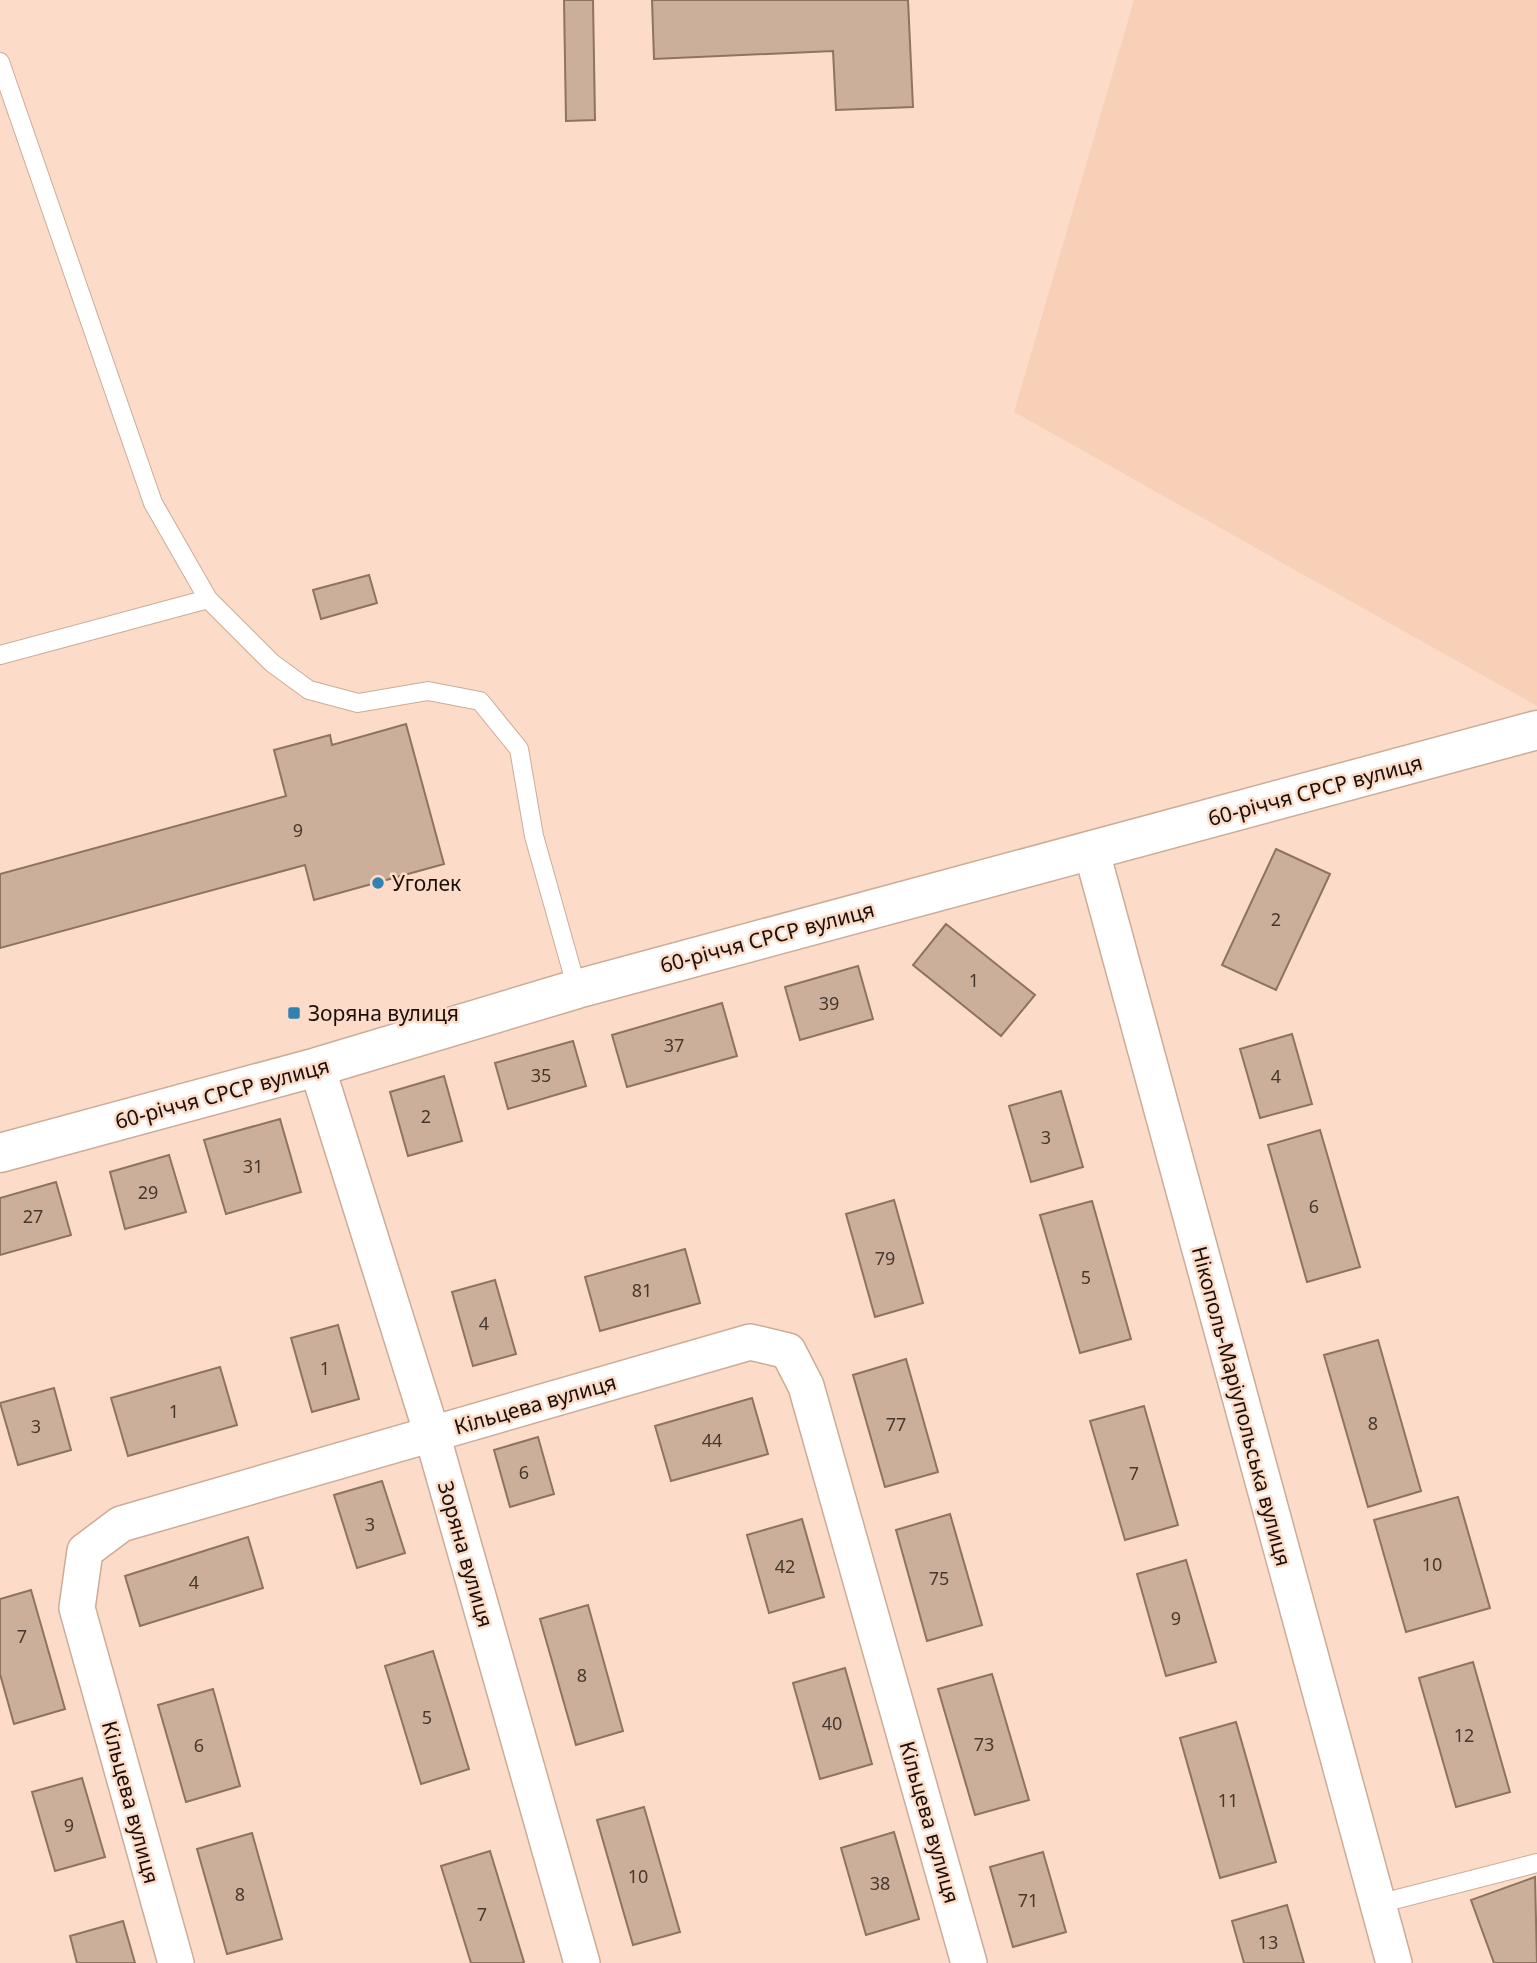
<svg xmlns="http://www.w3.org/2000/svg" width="1537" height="1963" font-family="'Noto Sans',sans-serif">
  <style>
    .built { fill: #f7d0b7 }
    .building { fill: #ccaf9a; stroke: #8e735f; stroke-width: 2 }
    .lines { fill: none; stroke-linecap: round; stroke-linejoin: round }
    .service-casing { stroke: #cbac99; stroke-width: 20 }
    .minor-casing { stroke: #cbac99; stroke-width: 38 }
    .tertiary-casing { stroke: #cbac99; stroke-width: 41 }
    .service { stroke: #fff; stroke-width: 18 }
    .minor { stroke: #fff; stroke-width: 35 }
    .tertiary { stroke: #fff; stroke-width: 38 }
    .poi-dot { fill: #3182b3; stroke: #fcdcc8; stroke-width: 2.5 }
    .labels { text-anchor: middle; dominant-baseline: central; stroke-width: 5; stroke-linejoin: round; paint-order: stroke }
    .number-label { font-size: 18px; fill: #47382d }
    .street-label { font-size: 21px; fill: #1b1009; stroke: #fcdcc8 }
    .poi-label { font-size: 21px; fill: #1b1009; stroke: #fcdcc8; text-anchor: start }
  </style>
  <rect width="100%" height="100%" fill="#fcdcc8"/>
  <path class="built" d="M1134,0H1537V706L1014,412Z"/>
  <path class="building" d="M564,0H593L595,120L566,121Z
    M652,0H908L913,107L836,110L833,51L654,59Z
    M369,575L377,603L321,619L313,590Z
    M406,724L444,864L314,900L305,865L0,948V874L286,796L274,750L330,735L332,745Z
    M1276,849L1330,874L1276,990L1222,965Z
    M946,924L1035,995L1001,1036L913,965Z
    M858,966L873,1019L800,1040L785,987Z
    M722,1003L737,1056L627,1087L612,1035Z
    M1292,1034L1312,1104L1260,1118L1240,1049Z
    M573,1041L586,1086L508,1109L495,1063Z
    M444,1076L462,1141L408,1156L390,1092Z
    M1061,1091L1083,1167L1031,1182L1009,1106Z
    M280,1119L301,1192L226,1214L204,1140Z
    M1320,1130L1360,1267L1307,1282L1268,1145Z
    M169,1155L186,1212L125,1229L110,1172Z
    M56,1182L71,1235L0,1255V1198Z
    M894,1200L923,1303L875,1317L846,1214Z
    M1092,1201L1131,1339L1080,1353L1040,1215Z
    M685,1249L700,1303L600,1331L585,1277Z
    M495,1280L516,1354L473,1366L452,1292Z
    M338,1325L359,1399L312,1412L291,1338Z
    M1378,1340L1421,1491L1368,1507L1324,1355Z
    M906,1359L938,1472L885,1487L853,1375Z
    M220,1367L237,1425L128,1456L111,1398Z
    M54,1388L71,1450L18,1465L0,1403Z
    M752,1398L768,1454L671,1481L655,1426Z
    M1144,1406L1178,1525L1125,1540L1090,1421Z
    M538,1437L554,1494L510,1507L494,1450Z
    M382,1481L405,1553L357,1568L334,1495Z
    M1458,1497L1490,1608L1406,1632L1374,1520Z
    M950,1514L982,1625L927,1641L896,1530Z
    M802,1519L824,1597L769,1613L747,1535Z
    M248,1537L263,1588L140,1626L125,1576Z
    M1186,1560L1216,1662L1166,1676L1137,1574Z
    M31,1590L65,1709L14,1724L0,1674V1599Z
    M588,1605L623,1731L576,1745L540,1619Z
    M433,1651L469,1769L421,1784L385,1666Z
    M1473,1662L1510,1792L1456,1807L1419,1678Z
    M845,1668L872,1764L820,1779L793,1683Z
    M992,1674L1029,1800L975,1815L938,1689Z
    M213,1689L240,1786L186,1802L158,1705Z
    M1236,1722L1276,1862L1220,1878L1180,1738Z
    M82,1778L105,1857L55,1871L32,1792Z
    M644,1807L680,1932L633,1945L597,1820Z
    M894,1832L919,1919L866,1935L841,1848Z
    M252,1833L282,1939L227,1954L197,1849Z
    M490,1851L524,1962L522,1963H471L441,1866Z
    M1043,1852L1066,1932L1013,1947L990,1867Z
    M1535,1877L1537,1963H1494L1471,1900Z
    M1287,1905L1304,1963H1244L1232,1921Z
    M123,1921L135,1963H77L70,1936Z"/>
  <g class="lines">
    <defs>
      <path id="service" d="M0,62L153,503L208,599L272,663L309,690L358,703L428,691L480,701L519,749L534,836L577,989
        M0,655L208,599
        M1378,1904L1537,1863"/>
      <path id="minor" d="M1091,849L1394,1963
        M317,1067L432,1434L582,1963
        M176,1963L77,1608L85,1551L121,1524L750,1342L788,1351L806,1386L969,1963"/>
      <path id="tertiary" d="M0,1153L317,1067L577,989L1537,730"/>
    </defs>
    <use href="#service" class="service-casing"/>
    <use href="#minor" class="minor-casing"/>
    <use href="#tertiary" class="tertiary-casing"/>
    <use href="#service" class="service"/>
    <use href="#minor" class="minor"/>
    <use href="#tertiary" class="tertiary"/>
  </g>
  <g class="poi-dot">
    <circle cx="378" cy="883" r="7"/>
    <rect x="287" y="1006" width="14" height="14" rx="3.5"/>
  </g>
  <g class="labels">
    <g class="number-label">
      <text x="298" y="830">9</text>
      <text x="1276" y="919">2</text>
      <text x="974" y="980">1</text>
      <text x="829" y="1003">39</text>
      <text x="674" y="1045">37</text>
      <text x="541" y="1075">35</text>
      <text x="1276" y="1076">4</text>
      <text x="426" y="1116">2</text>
      <text x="1046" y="1137">3</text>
      <text x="253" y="1166">31</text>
      <text x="148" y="1192">29</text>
      <text x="1314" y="1206">6</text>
      <text x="33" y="1216">27</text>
      <text x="885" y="1258">79</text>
      <text x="1086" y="1277">5</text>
      <text x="642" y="1290">81</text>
      <text x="484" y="1323">4</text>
      <text x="325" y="1368">1</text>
      <text x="174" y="1411">1</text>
      <text x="1373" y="1423">8</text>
      <text x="896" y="1424">77</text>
      <text x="36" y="1426">3</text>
      <text x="712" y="1440">44</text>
      <text x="524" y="1472">6</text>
      <text x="1134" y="1473">7</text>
      <text x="370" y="1524">3</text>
      <text x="1432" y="1564">10</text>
      <text x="785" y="1566">42</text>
      <text x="939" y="1578">75</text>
      <text x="194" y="1582">4</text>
      <text x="1176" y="1618">9</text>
      <text x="22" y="1636">7</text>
      <text x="582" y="1675">8</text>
      <text x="427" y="1717">5</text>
      <text x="832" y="1723">40</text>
      <text x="1464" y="1735">12</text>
      <text x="984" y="1744">73</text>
      <text x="199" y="1745">6</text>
      <text x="1228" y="1800">11</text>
      <text x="69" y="1825">9</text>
      <text x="638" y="1876">10</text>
      <text x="880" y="1883">38</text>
      <text x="240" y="1894">8</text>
      <text x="1028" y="1900">71</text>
      <text x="482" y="1914">7</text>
      <text x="1268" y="1942">13</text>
    </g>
    <g class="street-label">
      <text transform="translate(1315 790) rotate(-15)">60-річчя СРСР вулиця</text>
      <text transform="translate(767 937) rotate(-15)">60-річчя СРСР вулиця</text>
      <text transform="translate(222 1093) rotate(-15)">60-річчя СРСР вулиця</text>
      <text transform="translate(535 1404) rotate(-16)">Кільцева вулиця</text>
      <text transform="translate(1242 1406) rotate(75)">Нікополь-Маріупольська вулиця</text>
      <text transform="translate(466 1554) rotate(74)">Зоряна вулиця</text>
      <text transform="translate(131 1802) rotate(75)">Кільцева вулиця</text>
      <text transform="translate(930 1822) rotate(74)">Кільцева вулиця</text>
    </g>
    <g class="poi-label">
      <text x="392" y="883">Уголек</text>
      <text x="308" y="1013">Зоряна вулиця</text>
    </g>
  </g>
</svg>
